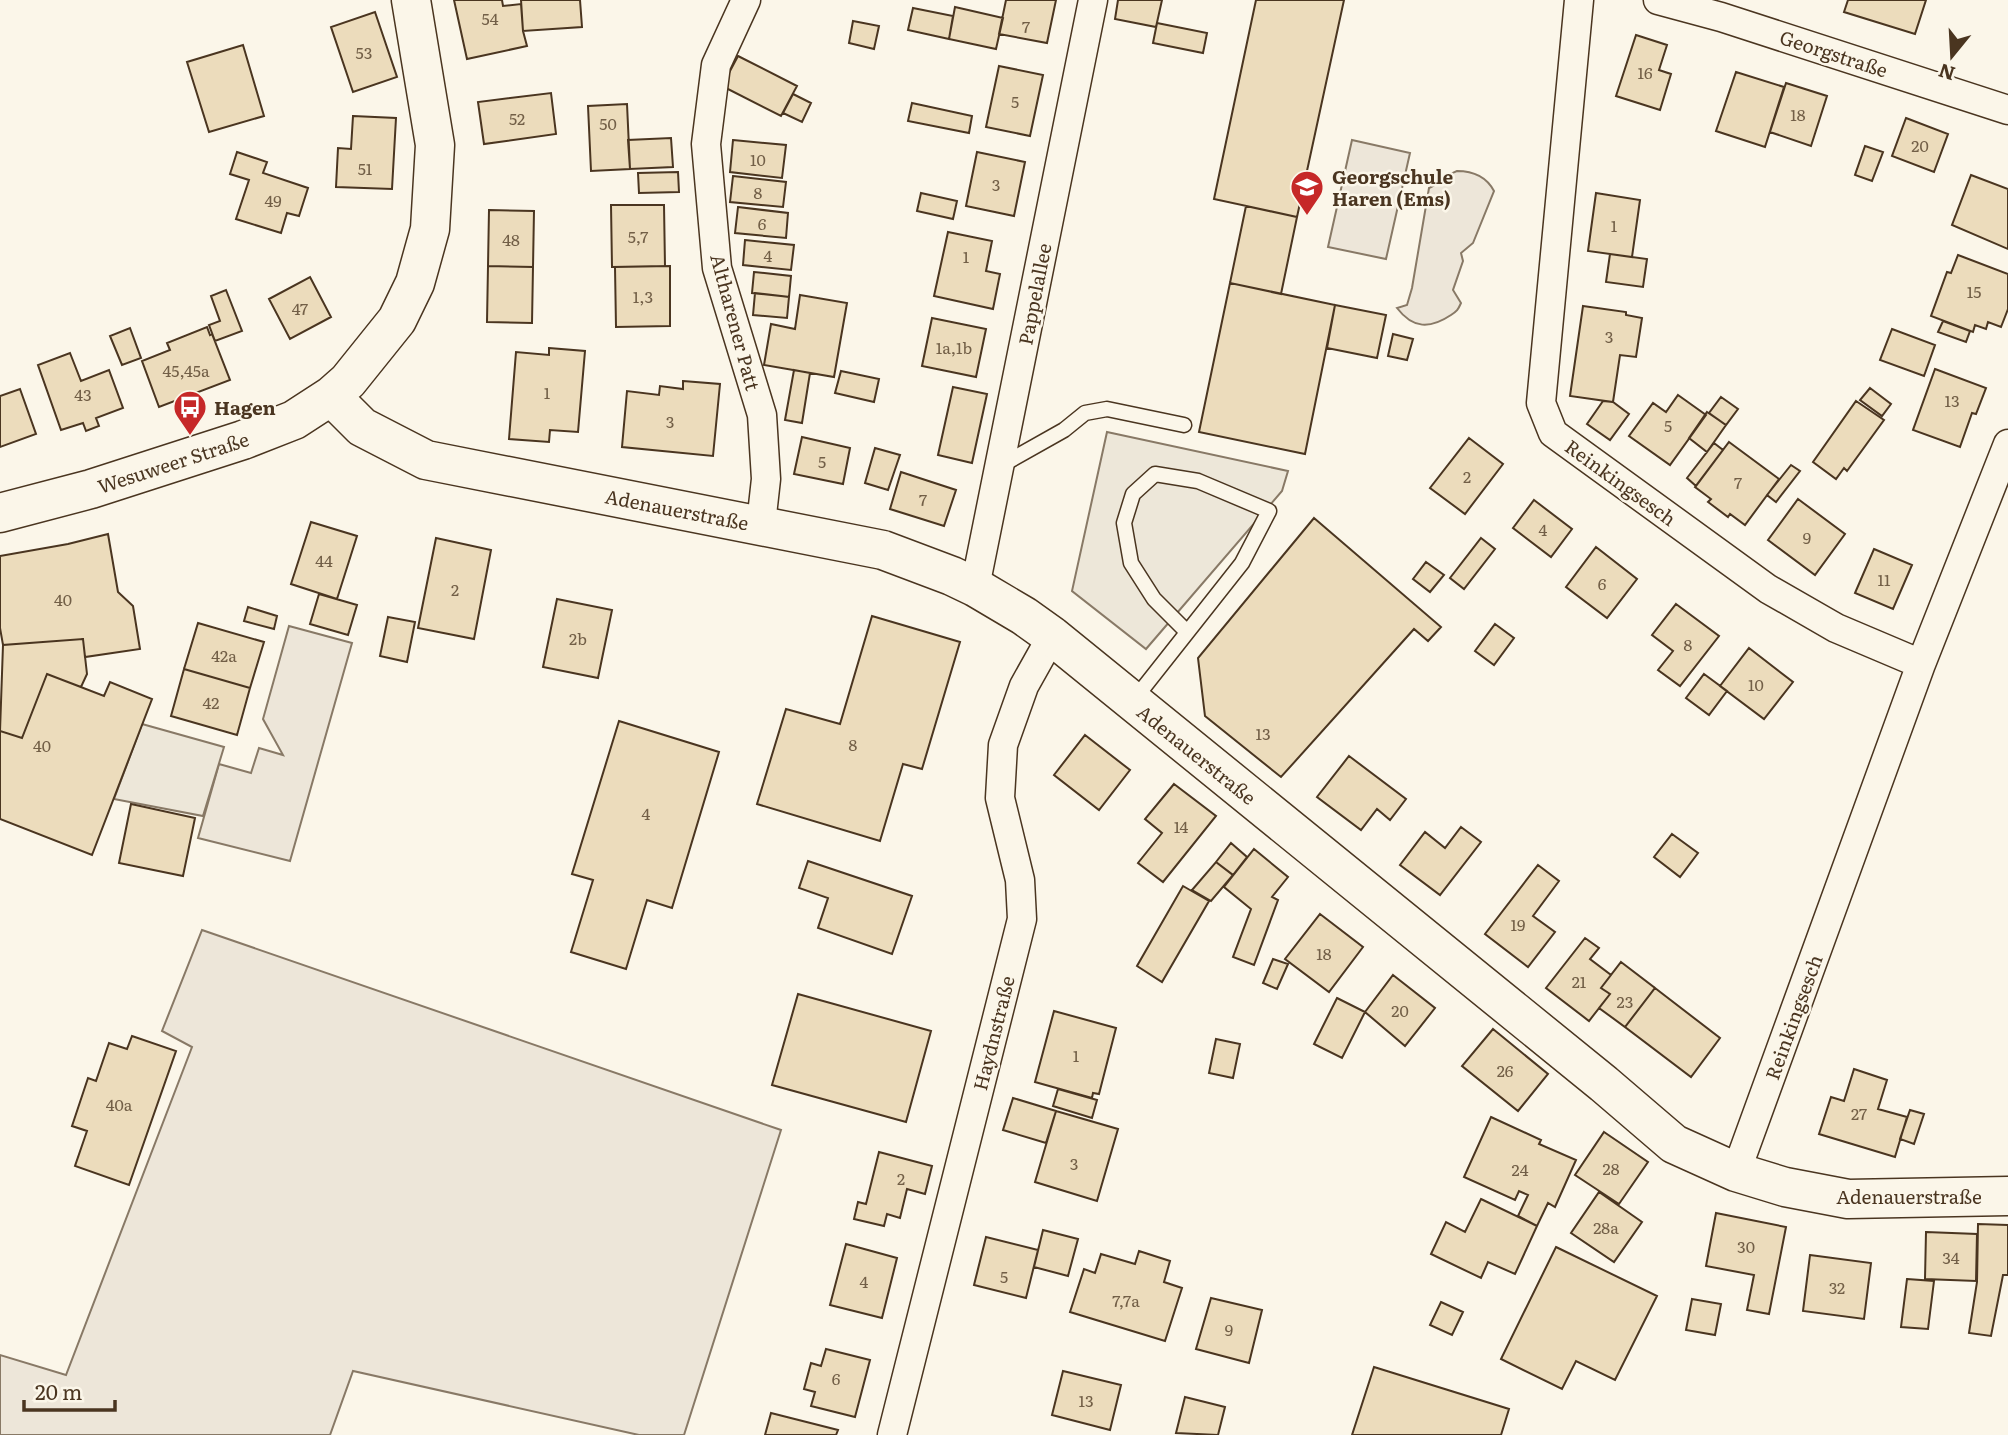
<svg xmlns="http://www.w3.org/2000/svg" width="2008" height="1435" font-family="Literata,serif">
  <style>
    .green { fill: #ede6d9; stroke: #887966; stroke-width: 2 }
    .parking { fill: #ede7d9; stroke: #887966; stroke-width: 2 }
    .building { fill: #ecdcbc; stroke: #4a3520; stroke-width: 2 }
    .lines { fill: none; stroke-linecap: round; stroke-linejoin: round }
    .lane-casing { stroke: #4a3520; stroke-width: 17 }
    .street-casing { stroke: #4a3520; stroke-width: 31 }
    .secondary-casing { stroke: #4a3520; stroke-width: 41 }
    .lane { stroke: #fbf6e9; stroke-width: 14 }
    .street { stroke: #fbf6e9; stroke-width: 28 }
    .secondary { stroke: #fbf6e9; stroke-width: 38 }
    .labels { text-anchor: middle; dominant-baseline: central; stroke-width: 5; stroke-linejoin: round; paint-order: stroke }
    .number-label { font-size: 16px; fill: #725f47 }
    .street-label { font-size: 19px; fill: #4a3520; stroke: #fbf6e9 }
    .poi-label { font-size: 19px; font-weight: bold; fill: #4a3520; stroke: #fbf6e9; text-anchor: start }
  </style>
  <rect width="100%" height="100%" fill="#fbf6e9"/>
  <path class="green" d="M1352,140L1410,153L1386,259L1328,247Z
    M1457,171C1473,171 1486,176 1494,191L1473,243L1461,253L1463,261L1453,290L1461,303C1458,310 1457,311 1451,315C1430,329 1413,329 1397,308L1407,305L1412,288L1429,188C1439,184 1446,175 1457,171Z
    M289,626L352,643L290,861L198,838L219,764L251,773L259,748L283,755L263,719Z
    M202,930L781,1130L684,1435H639L353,1371L330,1435H0V1355L66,1375L192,1047L162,1031Z"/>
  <path class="parking" d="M1107,432L1288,471L1282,491L1146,649L1072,591Z
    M142,724L224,747L203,816L114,799Z"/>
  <path class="building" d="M454,0H502L503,6L521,4L523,31L527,46L467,59Z
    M521,0H580L582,27L523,31Z
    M1006,0H1056L1047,43L999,34Z
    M1118,0H1162L1156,27L1115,19Z
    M1256,0H1344L1297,217L1214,199Z
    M1848,0H1926L1915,34L1844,12Z
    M955,7L1003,18L996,49L949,39Z
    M913,8L953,16L949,39L908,30Z
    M375,12L397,77L353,92L331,27Z
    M853,21L879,26L874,49L849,43Z
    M1157,23L1207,33L1203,53L1153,43Z
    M1636,35L1667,45L1659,70L1671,74L1660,110L1616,96Z
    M243,45L264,116L209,132L187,62Z
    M738,56L797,86L781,116L722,86Z
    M999,66L1043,75L1030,136L986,127Z
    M1736,72L1784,87L1765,147L1716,131Z
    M1786,83L1827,96L1811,146L1770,132Z
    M551,93L556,134L484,144L478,102Z
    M793,94L811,103L802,122L783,113Z
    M912,103L972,116L969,133L908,121Z
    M627,104L630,169L591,171L588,106Z
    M353,116L396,118L392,189L336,187L338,148L351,149Z
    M1906,118L1948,134L1934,172L1892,156Z
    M671,138L673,167L630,169L628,140Z
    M733,140L786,145L782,178L730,172Z
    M1865,146L1883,152L1872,181L1855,175Z
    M237,152L267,162L263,173L308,188L299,216L287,213L281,233L236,219L249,180L230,174Z
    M977,152L1025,162L1014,216L966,206Z
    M678,172L679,192L639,193L638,173Z
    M1971,175L2008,189V249L1952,225Z
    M733,176L786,182L783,207L730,202Z
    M921,193L957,201L953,219L917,211Z
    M1596,193L1640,200L1632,257L1588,251Z
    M611,205H664L665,266L612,267Z
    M1246,206L1297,217L1281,294L1230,283Z
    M738,207L788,213L786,238L735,233Z
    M489,210L534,211L533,267L488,266Z
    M948,232L992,241L986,271L1000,274L993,309L934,296Z
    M745,240L794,245L791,270L743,265Z
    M1610,254L1647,259L1643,287L1606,282Z
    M1958,255L2008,274V309L2001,327L1988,322L1986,329L1975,325L1973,332L1931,316L1947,272L1951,273Z
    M488,266L533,267L532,323L487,322Z
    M670,266V326L616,327L615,267Z
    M754,272L791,276L789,297L752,293Z
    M310,277L331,317L290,339L269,299Z
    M1230,283L1335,305L1305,454L1199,432Z
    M226,290L242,331L215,341L209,325L220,321L211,296Z
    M755,293L789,297L787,318L753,315Z
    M800,295L847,303L834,377L764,365L771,324L795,329Z
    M1335,305L1386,315L1377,358L1327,348Z
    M1583,306L1626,312V315L1642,318L1636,357L1620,355L1613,402L1570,396Z
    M932,318L986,329L976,377L922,366Z
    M1943,321L1970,331L1966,342L1938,332Z
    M207,327L210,335L212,334L230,380L159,407L142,361L170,350L167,343Z
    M130,328L141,358L122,365L110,336Z
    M1892,329L1935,345L1924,376L1880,360Z
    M1393,334L1413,339L1407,360L1388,356Z
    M549,348L585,351L578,432L550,430L549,442L509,439L516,352L549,355Z
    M70,353L81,381L109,370L123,408L96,418L99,426L86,431L83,423L61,430L38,365Z
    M1935,369L1986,388L1976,414L1972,413L1960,447L1913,430Z
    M794,370L810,373L802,423L785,420Z
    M841,371L879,379L874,402L835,393Z
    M683,381L720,384L713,456L622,447L627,391L659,395L660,386L683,389Z
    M953,387L987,394L972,463L938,455Z
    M1870,388L1891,404L1882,416L1860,400Z
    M20,389L36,434L0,447V396Z
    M1678,395L1706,415L1670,465L1629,436L1653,403L1666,412Z
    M1721,397L1738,409L1726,425L1709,413Z
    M1603,401L1613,402L1629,414L1610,440L1587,424Z
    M1856,401L1884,420L1847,471L1844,468L1836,479L1813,462Z
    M1707,412L1726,425L1707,452L1689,438Z
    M802,437L850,448L843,484L794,474Z
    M1469,438L1503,464L1465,514L1430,488Z
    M1729,442L1779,479L1745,525L1730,514L1728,517L1708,502L1711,499L1695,487Z
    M1714,443L1723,450L1696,486L1687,478Z
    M875,448L900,455L888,490L865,483Z
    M1791,465L1800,471L1776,502L1767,495Z
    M901,472L956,490L944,526L890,509Z
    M1798,499L1845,534L1815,575L1768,540Z
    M1534,500L1572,529L1551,557L1513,528Z
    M1314,518L1441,627L1428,641L1414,629L1281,777L1205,716L1198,658Z
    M311,522L357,536L337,599L291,584Z
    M108,534L118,592L133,606L140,649L85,657L83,639L3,645L0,628V556L68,544Z
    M436,538L491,550L474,639L418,628Z
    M1481,538L1495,549L1464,589L1450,578Z
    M1596,547L1637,579L1607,618L1566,587Z
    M1874,549L1912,565L1893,609L1855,593Z
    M1426,562L1444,575L1430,592L1413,579Z
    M319,594L357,605L348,635L310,624Z
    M557,599L612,610L598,678L543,667Z
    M1676,604L1719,636L1680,686L1658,670L1673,651L1652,635Z
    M248,607L277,616L274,629L244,621Z
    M872,616L960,642L922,769L903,764L880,841L757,804L786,709L840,724Z
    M388,617L415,622L407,662L380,656Z
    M198,623L264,642L250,688L184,669Z
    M1495,624L1514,638L1494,665L1475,651Z
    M83,639L87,674L81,687L47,674L22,738L0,731L3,645Z
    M1749,648L1793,682L1764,719L1720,686Z
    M184,669L250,688L237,735L171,716Z
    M47,674L104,696L110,682L152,699L92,855L0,819V731L22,738Z
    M1704,674L1727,691L1709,715L1686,698Z
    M619,721L719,752L672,908L647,900L626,969L571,952L593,880L572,874Z
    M1085,735L1130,770L1099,810L1054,775Z
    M1349,756L1406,799L1390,820L1377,809L1361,830L1317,797Z
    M1174,784L1216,816L1163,882L1138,863L1162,833L1145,819Z
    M131,804L195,818L183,876L119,863Z
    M1461,827L1481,842L1440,895L1400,865L1425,832L1445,848Z
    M1672,834L1698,853L1680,877L1654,857Z
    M1231,843L1247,857L1233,875L1216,862Z
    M1254,849L1288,877L1272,897L1278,900L1254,965L1233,957L1251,909L1224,887Z
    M808,861L912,896L892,954L818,928L828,898L799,888Z
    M1216,862L1233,875L1211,901L1192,890Z
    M1538,865L1559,881L1533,916L1555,932L1528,967L1485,934Z
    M1183,886L1209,901L1162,982L1137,966Z
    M1320,914L1363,947L1329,992L1285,959Z
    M1585,938L1599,948L1590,959L1611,975L1601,988L1610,994L1589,1021L1546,988Z
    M1273,959L1288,964L1277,989L1263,983Z
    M1621,962L1655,988L1625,1027L1599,1008L1610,994L1601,988Z
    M1393,975L1435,1008L1405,1046L1365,1012Z
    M1655,988L1720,1038L1691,1077L1625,1027Z
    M798,994L931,1031L906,1122L772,1085Z
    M1337,998L1365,1012L1342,1058L1314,1044Z
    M1054,1011L1116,1028L1099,1094L1093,1093L1092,1098L1035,1082Z
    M1493,1029L1548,1074L1518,1111L1462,1066Z
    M132,1036L176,1051L129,1185L75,1166L87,1131L72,1126L88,1078L96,1081L109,1043L127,1049Z
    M1216,1039L1240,1044L1233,1078L1209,1073Z
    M1854,1069L1887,1080L1878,1109L1907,1117L1895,1157L1819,1134L1831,1097L1844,1101Z
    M1058,1089L1097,1100L1092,1118L1053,1106Z
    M1013,1098L1056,1111L1046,1143L1003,1130Z
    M1910,1110L1924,1114L1914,1144L1900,1139Z
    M1056,1111L1118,1129L1097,1201L1035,1182Z
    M1491,1117L1541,1140L1539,1144L1576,1160L1555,1207L1548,1203L1537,1226L1518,1216L1528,1195L1519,1191L1515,1200L1464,1177Z
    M1604,1132L1648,1162L1619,1204L1575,1175Z
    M879,1152L932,1166L925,1194L907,1189L900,1218L887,1214L884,1226L854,1219L858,1202L866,1204Z
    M1599,1192L1642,1222L1614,1262L1571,1233Z
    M1481,1199L1537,1226L1515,1274L1488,1262L1481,1278L1431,1254L1446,1222L1465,1232Z
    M1716,1213L1786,1227L1769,1314L1747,1310L1754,1275L1706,1266Z
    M1978,1224L2008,1225V1275H2003L1991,1336L1969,1333L1977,1282Z
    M1043,1230L1078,1239L1068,1276L1034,1267Z
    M1926,1232L1977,1234L1976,1281L1925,1279Z
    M986,1237L1038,1250L1026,1298L974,1285Z
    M846,1244L897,1258L882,1318L830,1305Z
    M1556,1247L1657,1296L1615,1380L1576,1361L1562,1389L1501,1359Z
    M1139,1251L1170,1261L1164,1282L1182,1288L1165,1341L1070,1312L1084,1269L1095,1273L1101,1254L1135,1264Z
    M1810,1255L1871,1263L1864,1319L1803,1311Z
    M1907,1279L1934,1281L1928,1329L1901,1327Z
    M1211,1298L1262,1310L1249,1363L1196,1349Z
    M1692,1299L1721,1304L1715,1335L1686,1330Z
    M1441,1302L1463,1312L1452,1335L1430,1325Z
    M826,1349L870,1360L855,1417L811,1406L815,1392L804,1389L811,1363L821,1366Z
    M1374,1367L1509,1409L1501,1435H1352Z
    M1063,1371L1121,1385L1110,1430L1052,1415Z
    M1185,1397L1225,1407L1218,1435L1176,1433Z
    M771,1413L838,1430L836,1435H765Z"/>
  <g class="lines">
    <defs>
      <path id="lane" d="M1000,466L1064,430L1085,413L1107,409L1184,425
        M1133,701L1242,563L1269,511L1198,481L1155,474L1133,494L1124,523L1131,563L1154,599L1187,632"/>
      <path id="street" d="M746,0L716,65L706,144L717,268L762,415L766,479L761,524
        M1579,0L1541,403L1553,433L1768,589L1836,628L1921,664
        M1658,0L1721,17L2008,110
        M975,587L1093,0
        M1736,1172L1921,664L2008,444
        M892,1435L1022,919L1020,880L1000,798L1003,745L1024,686L1052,636"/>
      <path id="secondary" d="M331,396L362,427L426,460L883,550L952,576L975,587L1024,616L1052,636L1604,1084L1674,1144L1736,1172L1785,1187L1848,1199L2008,1196
        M0,513L91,489L243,440L294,420L331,396L348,381L397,320L415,283L430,229L435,145L411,0"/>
    </defs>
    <use href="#lane" class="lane-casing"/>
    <use href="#street" class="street-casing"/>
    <use href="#secondary" class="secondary-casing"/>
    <use href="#lane" class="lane"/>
    <use href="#street" class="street"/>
    <use href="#secondary" class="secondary"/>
  </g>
  <defs>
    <symbol id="school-pin" viewBox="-11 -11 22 30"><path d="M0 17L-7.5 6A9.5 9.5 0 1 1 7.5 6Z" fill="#c62828" stroke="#fbf6e9"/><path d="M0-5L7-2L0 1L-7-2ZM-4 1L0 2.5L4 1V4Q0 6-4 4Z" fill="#fff"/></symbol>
    <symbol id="bus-pin" viewBox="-11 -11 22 30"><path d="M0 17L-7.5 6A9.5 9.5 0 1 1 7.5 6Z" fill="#c62828" stroke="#fbf6e9"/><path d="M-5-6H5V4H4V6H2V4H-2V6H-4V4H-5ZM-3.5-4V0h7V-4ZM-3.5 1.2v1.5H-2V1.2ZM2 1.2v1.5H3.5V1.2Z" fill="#fff"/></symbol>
  </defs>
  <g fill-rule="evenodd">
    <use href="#school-pin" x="1288" y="168" width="38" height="52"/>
    <use href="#bus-pin" x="171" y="388" width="38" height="52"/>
  </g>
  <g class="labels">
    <g class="number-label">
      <text x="490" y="18">54</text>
      <text x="1026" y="26">7</text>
      <text x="364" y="52">53</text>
      <text x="1645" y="72">16</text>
      <text x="1015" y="101">5</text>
      <text x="1798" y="114">18</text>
      <text x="517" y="118">52</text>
      <text x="608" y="123">50</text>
      <text x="1920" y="145">20</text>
      <text x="758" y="159">10</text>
      <text x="365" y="168">51</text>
      <text x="996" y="184">3</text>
      <text x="758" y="192">8</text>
      <text x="273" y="200">49</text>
      <text x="762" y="223">6</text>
      <text x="1614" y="225">1</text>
      <text x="638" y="236">5,7</text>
      <text x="511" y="239">48</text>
      <text x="768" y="255">4</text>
      <text x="966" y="256">1</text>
      <text x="1974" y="291">15</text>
      <text x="643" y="296">1,3</text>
      <text x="300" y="308">47</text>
      <text x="1609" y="336">3</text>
      <text x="954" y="347">1a,1b</text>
      <text x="186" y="370">45,45a</text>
      <text x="547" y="392">1</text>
      <text x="83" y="394">43</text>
      <text x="1952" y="400">13</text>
      <text x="670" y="421">3</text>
      <text x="1668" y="425">5</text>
      <text x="822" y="461">5</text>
      <text x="1467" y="476">2</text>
      <text x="1738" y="482">7</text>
      <text x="923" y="499">7</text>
      <text x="1543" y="529">4</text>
      <text x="1807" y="537">9</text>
      <text x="324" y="560">44</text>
      <text x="1884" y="579">11</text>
      <text x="1602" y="583">6</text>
      <text x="455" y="589">2</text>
      <text x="63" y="599">40</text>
      <text x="578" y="638">2b</text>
      <text x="1688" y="644">8</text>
      <text x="224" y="655">42a</text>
      <text x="1756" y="684">10</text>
      <text x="211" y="702">42</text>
      <text x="1263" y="733">13</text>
      <text x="853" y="744">8</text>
      <text x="42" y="745">40</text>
      <text x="646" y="813">4</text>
      <text x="1181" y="826">14</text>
      <text x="1518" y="924">19</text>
      <text x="1324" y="953">18</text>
      <text x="1579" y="981">21</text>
      <text x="1625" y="1001">23</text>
      <text x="1400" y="1010">20</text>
      <text x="1076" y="1055">1</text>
      <text x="1505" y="1070">26</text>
      <text x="119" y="1104">40a</text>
      <text x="1859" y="1113">27</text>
      <text x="1074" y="1163">3</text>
      <text x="1611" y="1168">28</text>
      <text x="1520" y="1169">24</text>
      <text x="901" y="1178">2</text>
      <text x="1606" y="1227">28a</text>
      <text x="1746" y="1246">30</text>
      <text x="1951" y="1257">34</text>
      <text x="1004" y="1276">5</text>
      <text x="864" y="1281">4</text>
      <text x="1837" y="1287">32</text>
      <text x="1126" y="1300">7,7a</text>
      <text x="1229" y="1329">9</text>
      <text x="836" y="1378">6</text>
      <text x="1086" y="1400">13</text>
    </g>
    <g class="street-label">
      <text transform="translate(1834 53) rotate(18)">Georgstraße</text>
      <text transform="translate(1034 294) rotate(-79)">Pappelallee</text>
      <text transform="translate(736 322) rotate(75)">Altharener Patt</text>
      <text transform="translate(173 462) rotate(-18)">Wesuweer Straße</text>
      <text transform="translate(1621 482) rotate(36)">Reinkingsesch</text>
      <text transform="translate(677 509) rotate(11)">Adenauerstraße</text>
      <text transform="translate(1197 754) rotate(39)">Adenauerstraße</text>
      <text transform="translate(1793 1017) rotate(-70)">Reinkingsesch</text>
      <text transform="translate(993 1033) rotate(-76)">Haydnstraße</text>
      <text x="1909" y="1196">Adenauerstraße</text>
    </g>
    <g class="poi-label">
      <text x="1332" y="176">Georgschule<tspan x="1332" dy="22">Haren (Ems)</tspan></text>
      <text x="214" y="407">Hagen</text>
    </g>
  </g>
  <g transform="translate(1952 56) rotate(198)" stroke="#fbf6e9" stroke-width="5" paint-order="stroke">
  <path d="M0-5L12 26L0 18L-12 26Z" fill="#4a3520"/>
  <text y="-10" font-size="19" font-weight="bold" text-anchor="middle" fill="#4a3520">N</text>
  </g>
  <path d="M24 1400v10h91v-10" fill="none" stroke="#4a3520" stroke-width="3.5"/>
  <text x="35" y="1400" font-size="21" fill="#4a3520" stroke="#fbf6e9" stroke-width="5" paint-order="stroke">20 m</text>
</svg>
